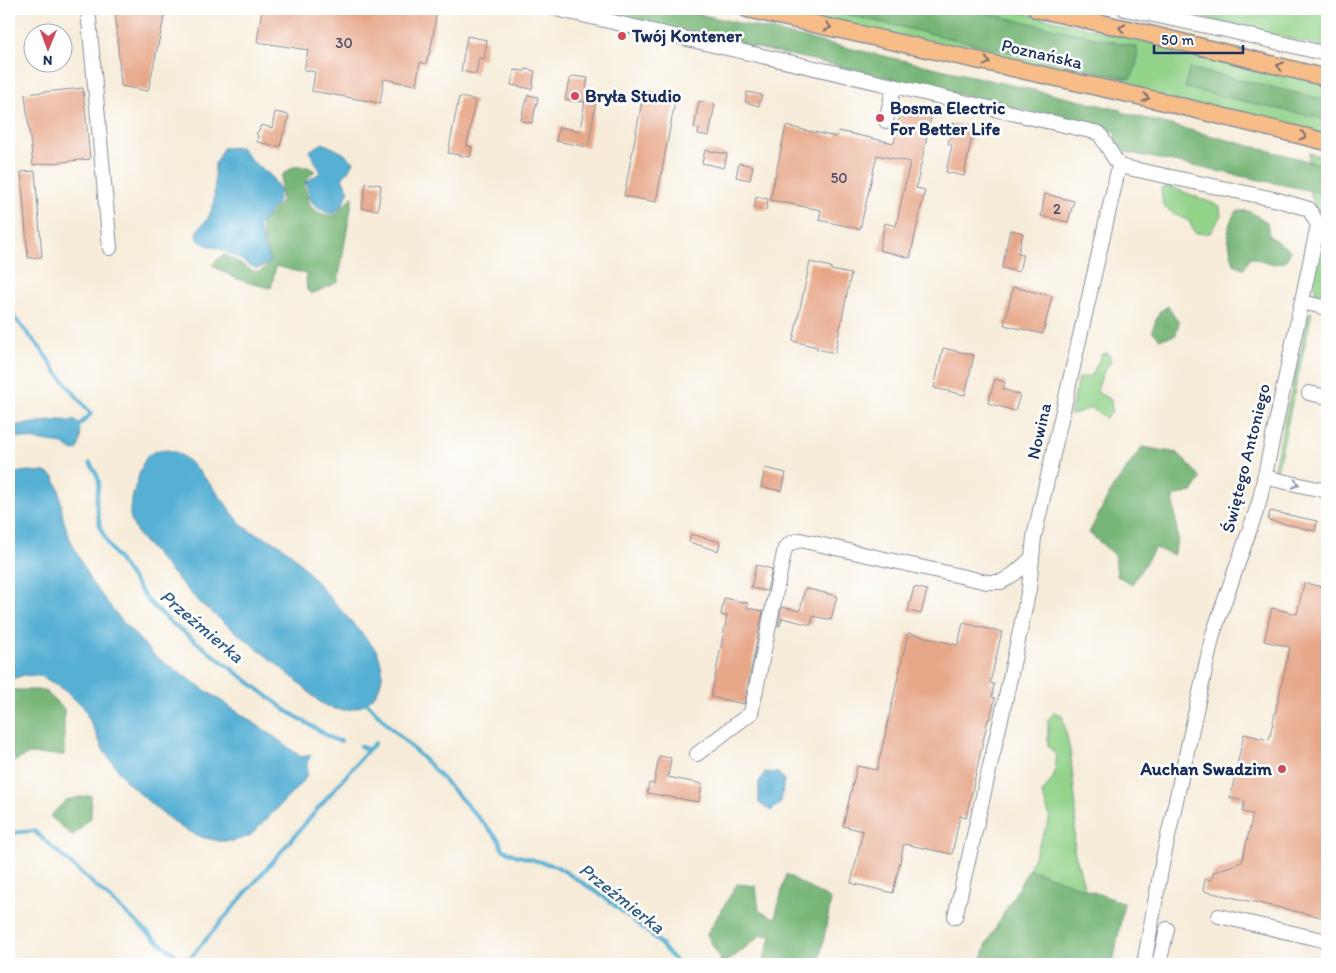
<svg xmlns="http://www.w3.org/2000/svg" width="1336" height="973" font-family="Itim,sans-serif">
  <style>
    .green { fill: #93d38a; stroke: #578174 }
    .forest { fill: #76b576; stroke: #48726a }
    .water { fill: #56b0d4; stroke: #387099 }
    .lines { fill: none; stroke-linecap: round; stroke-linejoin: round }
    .stream { stroke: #56b0d4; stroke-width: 4 }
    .building { fill: #e7a88a }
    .minor-casing { stroke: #888e9c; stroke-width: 16 }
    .major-casing { stroke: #888e9c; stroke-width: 19 }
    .minor { stroke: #fff; stroke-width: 14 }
    .major { stroke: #f7bd88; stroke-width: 16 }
    .oneway { stroke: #7e6f71 }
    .oneway2 { stroke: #8d97ae }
    .poi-dot { fill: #d1495b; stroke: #fff; stroke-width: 2 }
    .labels { text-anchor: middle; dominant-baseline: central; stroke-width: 5; stroke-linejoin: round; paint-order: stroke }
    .number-label { font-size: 15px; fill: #4e4d69 }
    .poi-label { font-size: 18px; font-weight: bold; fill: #1b2f5e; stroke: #fff; text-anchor: start }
    .street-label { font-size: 18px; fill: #1b2f5e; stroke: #fff }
    .water-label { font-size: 19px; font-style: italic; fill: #305c87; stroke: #fff }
  </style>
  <rect width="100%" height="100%" fill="#fff"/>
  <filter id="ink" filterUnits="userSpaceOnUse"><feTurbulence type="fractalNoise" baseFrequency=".02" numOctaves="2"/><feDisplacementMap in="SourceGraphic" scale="10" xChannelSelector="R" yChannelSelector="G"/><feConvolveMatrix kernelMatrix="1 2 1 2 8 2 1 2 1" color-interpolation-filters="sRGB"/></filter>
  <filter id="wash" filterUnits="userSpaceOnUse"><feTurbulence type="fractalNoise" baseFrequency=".0096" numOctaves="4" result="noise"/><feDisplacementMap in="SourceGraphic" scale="20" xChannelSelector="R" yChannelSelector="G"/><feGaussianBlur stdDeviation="1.12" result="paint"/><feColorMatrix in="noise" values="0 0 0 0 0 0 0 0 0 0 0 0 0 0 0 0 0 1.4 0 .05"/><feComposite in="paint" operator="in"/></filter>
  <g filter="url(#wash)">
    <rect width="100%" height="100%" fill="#f6ecd9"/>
    <path class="green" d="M773,9H1006L1327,84V136Z
      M1193,9H1327V48L1193,15Z
      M1309,153L1327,158V304L1319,302L1320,298L1315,295V285L1312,284L1323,220L1314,204L1309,188Z
      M1168,186L1220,206L1221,217L1210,233H1195L1189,221L1176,215L1163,206L1161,189Z
      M1312,312L1276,476L1273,472L1309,313Z
      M1108,353L1111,361L1102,375L1097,392L1111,400L1112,412L1106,418L1091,408L1070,415L1078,379L1092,375L1102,354Z
      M1055,712L1062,715L1070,750L1076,808L1074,850L1085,889L1029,869L1050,818L1042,794L1054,776L1057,756L1048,746V719Z"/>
    <path class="forest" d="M575,9H677L1121,110V112L1327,166V195L1298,188L1121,151L1115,137L1116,132L813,60Z
      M822,9H967L1137,47C1138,57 1137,72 1129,79Z
      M1189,68L1327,100V120L1185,88Z
      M293,167H308L315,171L307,179L304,186L311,208L322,214L334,216L353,196L338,282L311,294L307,290L306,274L276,266L271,288C250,284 230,278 212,265L224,254L253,271L260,272L271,261L263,238L261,224L281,202V187L282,175Z
      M1237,211H1249L1267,222L1269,236L1291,251L1285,262L1274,264L1250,257L1244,269L1234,264C1229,245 1223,227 1237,211Z
      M1168,306L1174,316L1179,321L1176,335L1160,339L1152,331L1159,312Z
      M1142,447L1178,453L1201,478L1192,492L1173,496L1178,540L1173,555L1155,548L1132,584L1117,576L1115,555L1089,533L1112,489Z
      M9,690H44L64,709V755L29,754L9,764Z
      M91,795V818L73,836L50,816L66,800Z
      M1029,869L1124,903L1113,964H980L987,943Z
      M786,874L831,900L819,964H762L772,935H761L725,964H722L707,934L737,884L756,886L759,911L775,918Z"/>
    <path class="water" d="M323,143L343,153L354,162L342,179L349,190L342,206L334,214C314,210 309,202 306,182L321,172L309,151Z
      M240,147L254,163L270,175L280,189L277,204L258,226L270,263L257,269C245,263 233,254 221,249C211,246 207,246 198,240L197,231L208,218L214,204L215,164L223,148Z
      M59,420L76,421C82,430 82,440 77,450L73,451L63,444L9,436V426Z
      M159,450C166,450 172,450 178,453C201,468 224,503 242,525L250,531L277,543L292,554L376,650C380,658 383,667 382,676C380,701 352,717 329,707C316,702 307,689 296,680C266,655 234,631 204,606L193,596L139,536C135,529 131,522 130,514C129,505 141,465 146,458C150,453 154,452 159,450Z
      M28,471L45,472L54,477L59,489L63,518L70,539L91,582L122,621L156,657L272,735L301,757L311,755L307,763V775L302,783L250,836L233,841H219L201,837L182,828L159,811L127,782L104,751L83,706L60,687L41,676L24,675L9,680V474Z
      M765,772L778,773L784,779L781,803L771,811L759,803V782Z"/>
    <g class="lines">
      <path class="stream" d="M9,308L17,321L41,349L55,370L91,414L79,425L78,429
        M90,463L97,475L99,482L96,502L100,527L109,546L148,601L170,622L287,711L333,739L341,741
        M367,703L390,727L429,764L499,840L502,849L515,855L556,866L600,894L655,938L678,964
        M360,746L368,750L375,743
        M9,833L34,831L154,938L180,958H190L368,750"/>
    </g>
    <g id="blocks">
      <path class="building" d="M115,9H166L148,91L121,86Z
        M262,9H437L432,43L429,55H428L426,64L420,62L416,85L384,79L380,103L312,91L315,72L304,70L308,50L257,42Z
        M467,36L487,40L484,59L479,58L476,74L461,71Z
        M526,69L535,71L532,89L511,85L514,70L525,71Z
        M573,76L588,78L586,88L588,89L586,94L597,96L588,147L556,141L559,127L580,131L586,94L585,102L565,99L568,85L569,86L570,78H572Z
        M83,88L90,159L33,165L25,94Z
        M644,90L676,96L656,202L624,196Z
        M747,92L762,95L759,106L745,102Z
        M528,95L538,97L532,123L521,121L524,106L525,107Z
        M459,97L475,100L467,146L472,147L470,157L448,153Z
        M699,101L715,104L709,136L698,134L699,129L694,128Z
        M901,110L931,117L916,188L925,190L910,258L879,250L885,223L896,226L910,162L877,155L860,229L819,220L821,210L770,200L786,126L836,137L838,131L894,143Z
        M275,112L289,115L285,132L284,131L280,147L273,145L270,147L268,144L257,142L258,136L256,133L259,131L261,125L272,128Z
        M953,123L967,126L966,130L973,131L964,176L946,172L952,145L948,144Z
        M705,150L727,154L724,168L702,163Z
        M739,163L753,166L750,180L736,177Z
        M35,171L42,257L28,258L21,172Z
        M366,183L381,185L378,210L362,208Z
        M1045,194L1074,201L1068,222L1041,216Z
        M756,197L768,199L766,210L754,208Z
        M1010,230L1023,233L1018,253L1023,254L1019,272L1002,268Z
        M810,262L831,267V270L851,274L835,353L817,349V347L793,341Z
        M1013,287L1052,296L1043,334L1004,325Z
        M943,348L974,355L965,395L934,388Z
        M995,379L1005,382L1003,389L1020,395L1015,411L988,403Z
        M765,468L786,473L782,491L761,487Z
        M1270,511L1317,521L1315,531L1268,520Z
        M691,534L720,542L718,551L689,542Z
        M756,565L772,569L767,591L751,588Z
        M1304,583L1327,588V913L1326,918L1203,891L1205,879L1212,880L1213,872L1242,862L1253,814L1242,812L1245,801L1230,798L1244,734L1269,740L1290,647L1264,641L1272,608L1297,614Z
        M914,587L927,590L921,614L908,611Z
        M805,588L837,596L831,620L813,616L811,625L782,618L780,626H778L782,607L800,611Z
        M724,598L748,603L747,608L763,611L744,704L711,697L727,616L721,615Z
        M963,623L1002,632L990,683L994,684L992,697L995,698L990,719H988L966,818L960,816L952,854L904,844L893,893L851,883L863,831L843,826L857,766L877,770L908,633L958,645Z
        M659,756L671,758L668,777L702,784L699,802L647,793L649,783L654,784Z"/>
    </g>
  </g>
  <g filter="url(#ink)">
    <use href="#blocks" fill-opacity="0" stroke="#888e9c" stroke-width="1"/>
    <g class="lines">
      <defs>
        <path id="minor" d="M88,9L110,248
          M556,9L1099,133L1119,166
          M1125,9L1230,31L1327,54
          M886,121L894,86
          M1119,166L1278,200L1309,209L1318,225L1259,503L1213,634L1163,859L1144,964
          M1302,302L1327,308
          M1309,393L1327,397
          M1264,477L1327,491
          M697,754L751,713L785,548L791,543L800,540L987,582H1001L1014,574L1032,558
          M1219,916L1327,941
          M955,917L1004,706L1029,589L1034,537L1119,166
          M1159,964L1167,929"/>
        <path id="major" d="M747,9L1156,100L1327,142
          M1036,9L1133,30L1327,78"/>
      </defs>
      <use href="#minor" class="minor-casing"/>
      <use href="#major" class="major-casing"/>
      <use href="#minor" class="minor"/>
      <use href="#major" class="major"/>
    </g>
    <defs><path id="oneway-chevron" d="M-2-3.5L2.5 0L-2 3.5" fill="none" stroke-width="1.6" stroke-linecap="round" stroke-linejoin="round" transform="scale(1.25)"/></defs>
    <g class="oneway">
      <use href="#oneway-chevron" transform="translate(828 27) rotate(13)"/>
      <use href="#oneway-chevron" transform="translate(1122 28) rotate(-168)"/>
      <use href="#oneway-chevron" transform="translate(987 62) rotate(13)"/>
      <use href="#oneway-chevron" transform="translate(1280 66) rotate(-166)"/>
      <use href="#oneway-chevron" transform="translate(1146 98) rotate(13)"/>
      <use href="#oneway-chevron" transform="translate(1303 136) rotate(14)"/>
    </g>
    <use class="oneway2" href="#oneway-chevron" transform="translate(1296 484) rotate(13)"/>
  </g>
  <g class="poi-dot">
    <circle cx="622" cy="36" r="5"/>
    <circle cx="575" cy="96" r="5"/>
    <circle cx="880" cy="118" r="5"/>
    <circle cx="1282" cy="769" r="5"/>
  </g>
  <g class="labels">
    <g class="number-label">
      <text x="344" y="43">30</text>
      <text x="839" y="178">50</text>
      <text x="1057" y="209">2</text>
    </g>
    <g class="poi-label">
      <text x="632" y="36">Twój Kontener</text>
      <text x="585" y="96">Bryła Studio</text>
      <text x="890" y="108">Bosma Electric<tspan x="890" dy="21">For Better Life</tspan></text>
      <text x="1272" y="769" text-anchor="end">Auchan Swadzim</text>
    </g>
    <g class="street-label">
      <text transform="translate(1042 54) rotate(13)">Poznańska</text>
      <text transform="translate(1039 431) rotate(-77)">Nowina</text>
      <text transform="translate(1246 458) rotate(-76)">Świętego Antoniego</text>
    </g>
    <g class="water-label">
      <text transform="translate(202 626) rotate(40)">Przeźmierka</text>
      <text transform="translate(622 898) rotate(38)">Przeźmierka</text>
    </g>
  </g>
  <rect width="1336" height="973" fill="none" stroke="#fff" stroke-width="30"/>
  <g transform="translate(48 48) rotate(181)"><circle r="24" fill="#ffffff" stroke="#a4acbf"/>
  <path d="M0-4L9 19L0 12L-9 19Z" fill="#d1495b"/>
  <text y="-8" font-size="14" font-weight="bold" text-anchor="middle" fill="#1b2f5e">N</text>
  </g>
  <path d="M1154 45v8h89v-8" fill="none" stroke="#1b2f5e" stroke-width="2.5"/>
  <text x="1161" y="45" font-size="15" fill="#1b2f5e" stroke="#ffffff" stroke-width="4" paint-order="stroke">50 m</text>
</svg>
